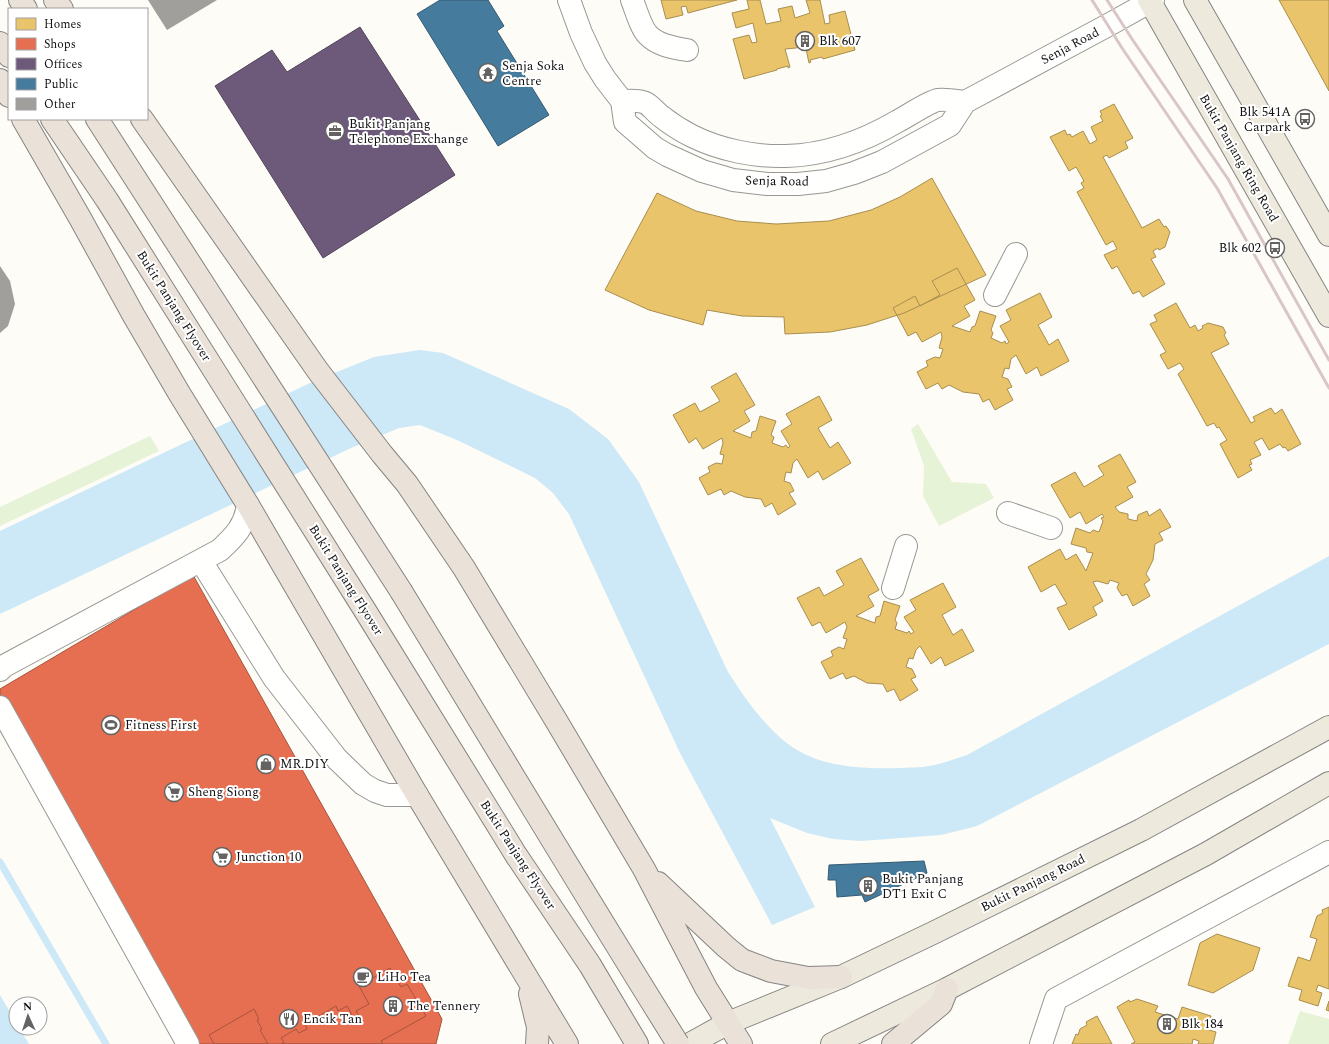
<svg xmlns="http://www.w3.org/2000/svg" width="1329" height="1044" font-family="Spectral,serif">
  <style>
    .green { fill: #e7f3d7 }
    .water { fill: #cde8f7 }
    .homes { fill: #e9c46a; stroke: #a88e4f }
    .shops { fill: #e76f51; stroke: #a7533e }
    .offices { fill: #6d597a; stroke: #51435a }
    .public { fill: #457b9d; stroke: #355b73 }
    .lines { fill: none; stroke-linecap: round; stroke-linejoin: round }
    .stream { stroke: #cde8f7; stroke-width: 7 }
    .building { fill: #a19f9c }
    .minor-casing { stroke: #979795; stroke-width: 24 }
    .major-casing { stroke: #858482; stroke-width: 24 }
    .highway-casing { stroke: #858482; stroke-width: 24 }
    .minor { stroke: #fffffe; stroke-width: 22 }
    .major { stroke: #ede9dc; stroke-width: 22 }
    .highway { stroke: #eae1d8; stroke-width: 22 }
    .rail { stroke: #d9c6c7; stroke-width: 3 }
    .highway-bridge-casing { stroke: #858482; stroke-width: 24; stroke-linecap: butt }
    .highway-bridge { stroke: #eae1d8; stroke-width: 22 }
    .labels { text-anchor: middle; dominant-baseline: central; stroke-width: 4; stroke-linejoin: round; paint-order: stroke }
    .poi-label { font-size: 13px; fill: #111; stroke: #fff; text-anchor: start }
    .street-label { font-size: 13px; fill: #111; stroke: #fff }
  </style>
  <rect width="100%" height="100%" fill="#fdfcf7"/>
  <path class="green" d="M918,424L952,482L986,484L994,498L939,526L923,496L924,466L911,429Z
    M150,436L159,451L0,526V507Z
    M1300,1011L1329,1019V1044H1288Z"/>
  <path class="water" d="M420,350L443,353L569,409L608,439L639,482L728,672C744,697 764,726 788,744C820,768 863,769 902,768C911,767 920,768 929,766C942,764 954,759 967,755L1329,556V644L977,826L941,835L861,841L833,839L807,833L770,818L815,907L772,925L680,753L569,514L553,493L535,478L457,440L420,425L399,428L351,448L0,614V531L312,382L374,357Z
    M0,995L16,1022V1028H19L29,1044H0Z"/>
  <path class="homes" d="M661,0H737L688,13L686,6L681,7L683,15L666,19Z
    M747,0H760L766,24L781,21L778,9L792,6L795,18L810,13L806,0H820L825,24L830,23L829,15L845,11L855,50L823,59L822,57L810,60L811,62L809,63L805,44L796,48L785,49L790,67L788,68V66L777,69V70L744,79L733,39L749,35L752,43L757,42L753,23L736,28L732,13L749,9Z
    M1279,0H1329V91L1299,36Z
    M1114,104L1133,138L1125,142L1128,148L1109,158L1107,155L1103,157L1142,228L1159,219L1164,227L1166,226L1170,232L1165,247L1159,250L1158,248L1153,251L1156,257L1151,259L1165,284L1143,297L1139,291L1133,294L1117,266L1112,269L1104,255L1117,249L1113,241L1106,245L1077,192L1084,188L1081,183L1084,181L1076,167L1069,171L1050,137L1065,130L1067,135L1070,134L1072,137L1083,131L1090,144L1097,140L1091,127L1103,121L1100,116L1102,115L1100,111Z
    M932,178L986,275L904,313L867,325L830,332L785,334L784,317L742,316L707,310L703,325L649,310L605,290L657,193L696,211L737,221L776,224L829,221L871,210L900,197Z
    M957,268L975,300L964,306L970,316L952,326L970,332L972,327L975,326L980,311L996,316L991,330L993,333L991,338L1002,343L1005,341L1006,344L1009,342L1000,326L1011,320L1006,310L1040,293L1052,317L1038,325L1049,345L1058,339L1069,361L1041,376L1037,367L1026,374L1016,355L1011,359L1009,369L1005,368L1002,377L1008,379L1012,387L1007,389L1013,400L995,410L989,399L983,402L979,394L963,392L949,385L942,389L938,383L926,389L917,372L928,366L926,361L935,357L940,358L943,349L939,348L942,337L941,332L922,342L916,332L908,336L893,308L915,296L920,306L940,295L932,281Z
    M1176,303L1190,328L1195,325L1198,331L1203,328L1202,326L1208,323L1223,327L1226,333L1224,335L1229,344L1211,353L1251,423L1255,421L1253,417L1271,408L1275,414L1282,409L1301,444L1288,451L1285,447L1283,448L1280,444L1269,450L1262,438L1254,442L1261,455L1250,460L1252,464L1249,465L1252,470L1238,478L1220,444L1227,440L1219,427L1217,428L1214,423L1207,426L1178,374L1184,369L1180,363L1168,369L1160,355L1166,352L1150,324L1157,321L1154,315Z
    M736,373L755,405L744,411L750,421L733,431L751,438L752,432L756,431L760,416L776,421L771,435L774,437L772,443L783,447L786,445L788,448L790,446L781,431L792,424L786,414L819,396L832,420L818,428L830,448L838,442L851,463L823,480L818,471L808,478L797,459L793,463L791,473L786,472L784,481L790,483L794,491L789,493L796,504L778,515L772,503L765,507L761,499L745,497L731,491L724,495L721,489L708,495L699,478L710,472L708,467L716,463L722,464L724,455L720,454L723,443L722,438L703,449L696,438L689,443L673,415L695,403L700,412L720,401L711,387Z
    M1120,454L1136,482L1127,487L1133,497L1115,507L1119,512L1128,514V519L1137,521L1138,515L1147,511L1149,516L1160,509L1171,527L1159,533L1163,540L1155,544L1153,560L1146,574L1150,580L1144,584L1150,596L1133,606L1127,594L1122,596L1117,588L1119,583L1110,580L1108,584L1097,581L1093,582L1103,601L1093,607L1097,615L1069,630L1057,608L1067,604L1055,584L1041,592L1028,567L1060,549L1066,560L1076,554L1086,571L1093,553L1087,552L1086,548L1071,544L1076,528L1090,533L1093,530L1099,532L1103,521L1101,518L1104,517L1102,514L1086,524L1080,512L1070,518L1051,485L1075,472L1084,487L1104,475L1098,466Z
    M861,558L879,590L868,596L874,606L856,616L875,623L876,617L880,616L884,601L900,606L895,620L897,623L895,629L907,633L909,631L911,634L914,632L904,617L916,610L910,600L943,583L956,607L942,615L953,635L962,629L974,651L945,666L941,657L931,664L920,646L916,650L913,659L909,658L906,667L912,669L916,677L911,679L918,690L900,701L894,689L887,692L883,684L867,683L854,676L846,679L843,673L830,679L821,662L833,656L831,651L839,647L844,649L847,639L843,638L847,627L845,622L826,633L820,622L812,626L797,598L819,587L824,596L844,585L836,571Z
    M1329,907V989L1318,985L1316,991L1322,993L1318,1006L1299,1000L1302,990L1288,986L1298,957L1310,961L1317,939L1310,937L1317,916L1323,913L1322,910Z
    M1217,934L1260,948L1253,970L1213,993L1188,985L1200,943Z
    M1137,999L1158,1006L1155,1012L1178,1019L1182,1007L1211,1016L1206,1029L1216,1032L1213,1044H1198L1199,1041L1193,1039L1192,1044H1131L1135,1042L1117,1007L1129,1000L1130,1002Z
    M1329,1001V1011L1326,1010Z
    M1097,1016L1112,1044H1072L1076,1034L1078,1035L1080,1029L1087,1025L1086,1022Z"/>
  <path class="shops" d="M193,575L442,1019L436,1044H198L0,694V689Z
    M390,968L401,987L407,984L426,1016L381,1041L383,1044H281L284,1042L281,1038L296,1029L299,1033L307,1029L305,1024L336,1006L338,1011L347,1006L357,1024L362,1021L356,1011L369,1004L359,986Z
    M254,1009L259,1019L257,1020L262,1029L260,1030L268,1044H214L209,1035Z"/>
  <path class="offices" d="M360,27L455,175L323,258L215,86L272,50L287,72Z"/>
  <path class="public" d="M440,0H488L504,26L497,31L549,115L498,146L417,14Z
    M924,861L927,873L865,902L862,895L837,897L836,880H828L829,865Z"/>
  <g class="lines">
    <path class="stream" d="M0,862L106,1044"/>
  </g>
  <path class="building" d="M148,0H217L167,30Z
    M0,266L10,281L15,304L8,326L0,333Z"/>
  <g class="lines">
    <defs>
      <path id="minor" d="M569,0L581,33L595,63L605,79L622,101L625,122L632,128L655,148L667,155L702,171L733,180L767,184H798L826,181L854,173L882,162L950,125L965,102L1112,23L1153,0
        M632,0C636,10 641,28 648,35C657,45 674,48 687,50
        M622,101C628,101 636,100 643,102C649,103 656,113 662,117C671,124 682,131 692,136C720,150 755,157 786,156C826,155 864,141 898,121C906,117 930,101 938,100C946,99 957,101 965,102
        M995,295L1016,254
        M1008,513L1051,528
        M201,561L274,678L337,759L363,784L375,791L387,795H417
        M893,588L906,546
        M0,670L4,666L220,550C235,536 245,526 248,505
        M0,707L188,1044
        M1041,1044L1056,999L1329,852"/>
      <path id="major" d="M1149,0L1329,316
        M1195,0L1329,235
        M690,1044L728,1023L841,977L935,932L1141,830L1329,727
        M832,1044L947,989L1206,854L1329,783"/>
      <path id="highway" d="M20,0L26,9
        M55,0L62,9
        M0,43L9,56
        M0,80L9,96
        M23,119L80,218L134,316L179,393L248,505L417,795L567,1044
        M52,119L107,200L366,612L516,855L590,965L637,1044
        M97,119L401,591
        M142,119L318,371L382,454L407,484L464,568L557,722L644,869L706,988L741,1044
        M658,883L726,947L742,960L771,971L808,978L841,977
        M530,994L538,1027L537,1044
        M893,1044L941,1004L947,989"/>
    </defs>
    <use href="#minor" class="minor-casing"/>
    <use href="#major" class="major-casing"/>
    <use href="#highway" class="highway-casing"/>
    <use href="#minor" class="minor"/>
    <use href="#major" class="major"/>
    <use href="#highway" class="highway"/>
    <path class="rail" d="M1092,0L1122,48L1217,188L1329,388
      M1107,0L1132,39L1228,179L1329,360"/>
    <defs>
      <path id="highway-bridge" d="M401,591C493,742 584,894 678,1044"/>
    </defs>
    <use href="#highway-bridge" class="highway-bridge-casing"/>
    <use href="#highway-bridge" class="highway-bridge"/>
  </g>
  <defs>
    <symbol id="building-ring" viewBox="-11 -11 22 22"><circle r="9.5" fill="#fff" stroke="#646362" stroke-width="1.5"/><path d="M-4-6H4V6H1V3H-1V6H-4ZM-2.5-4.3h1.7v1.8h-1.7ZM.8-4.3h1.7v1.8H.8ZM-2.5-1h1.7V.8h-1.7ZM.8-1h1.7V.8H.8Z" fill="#646362"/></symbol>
    <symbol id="temple-ring" viewBox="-11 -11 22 22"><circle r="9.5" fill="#fff" stroke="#646362" stroke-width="1.5"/><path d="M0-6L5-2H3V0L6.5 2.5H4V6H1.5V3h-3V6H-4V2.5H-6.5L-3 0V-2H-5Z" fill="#646362"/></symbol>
    <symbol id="bus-ring" viewBox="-11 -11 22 22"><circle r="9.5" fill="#fff" stroke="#646362" stroke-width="1.5"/><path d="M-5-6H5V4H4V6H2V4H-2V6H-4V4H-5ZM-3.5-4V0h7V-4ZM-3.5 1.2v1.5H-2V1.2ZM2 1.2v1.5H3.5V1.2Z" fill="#646362"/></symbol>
    <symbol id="office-ring" viewBox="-11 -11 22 22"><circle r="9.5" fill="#fff" stroke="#646362" stroke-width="1.5"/><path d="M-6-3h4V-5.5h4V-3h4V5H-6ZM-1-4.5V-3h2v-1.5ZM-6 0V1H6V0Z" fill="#646362"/></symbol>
    <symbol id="stadium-ring" viewBox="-11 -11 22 22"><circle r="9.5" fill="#fff" stroke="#646362" stroke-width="1.5"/><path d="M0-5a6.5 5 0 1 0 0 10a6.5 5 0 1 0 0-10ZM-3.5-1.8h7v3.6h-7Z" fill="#646362"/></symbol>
    <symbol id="shop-ring" viewBox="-11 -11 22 22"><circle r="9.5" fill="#fff" stroke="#646362" stroke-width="1.5"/><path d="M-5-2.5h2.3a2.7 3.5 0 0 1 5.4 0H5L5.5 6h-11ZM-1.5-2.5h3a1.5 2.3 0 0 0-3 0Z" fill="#646362"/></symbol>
    <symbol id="supermarket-ring" viewBox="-11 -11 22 22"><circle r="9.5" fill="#fff" stroke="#646362" stroke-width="1.5"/><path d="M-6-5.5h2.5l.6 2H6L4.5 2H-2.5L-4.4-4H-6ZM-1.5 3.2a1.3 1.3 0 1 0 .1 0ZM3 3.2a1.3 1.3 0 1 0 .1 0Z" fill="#646362"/></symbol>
    <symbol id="cafe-ring" viewBox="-11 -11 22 22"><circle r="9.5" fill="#fff" stroke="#646362" stroke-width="1.5"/><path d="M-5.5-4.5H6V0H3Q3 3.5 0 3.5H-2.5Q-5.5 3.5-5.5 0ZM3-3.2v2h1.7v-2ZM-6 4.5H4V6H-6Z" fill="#646362"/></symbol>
    <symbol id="restaurant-ring" viewBox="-11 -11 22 22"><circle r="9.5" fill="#fff" stroke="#646362" stroke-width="1.5"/><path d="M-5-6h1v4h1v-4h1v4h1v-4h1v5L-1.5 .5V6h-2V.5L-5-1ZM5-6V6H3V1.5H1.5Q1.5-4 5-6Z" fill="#646362"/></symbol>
  </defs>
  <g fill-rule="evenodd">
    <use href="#building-ring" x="794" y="30" width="22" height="22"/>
    <use href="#temple-ring" x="477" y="62" width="22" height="22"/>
    <use href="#bus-ring" x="1294" y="108" width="22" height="22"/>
    <use href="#office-ring" x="324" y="120" width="22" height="22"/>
    <use href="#bus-ring" x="1264" y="237" width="22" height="22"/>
    <use href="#stadium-ring" x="100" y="714" width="22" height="22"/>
    <use href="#shop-ring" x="255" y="753" width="22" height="22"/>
    <use href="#supermarket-ring" x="163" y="781" width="22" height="22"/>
    <use href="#supermarket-ring" x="211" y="846" width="22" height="22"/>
    <use href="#building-ring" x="857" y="875" width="22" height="22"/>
    <use href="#cafe-ring" x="352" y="966" width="22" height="22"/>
    <use href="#building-ring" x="382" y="995" width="22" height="22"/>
    <use href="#restaurant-ring" x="278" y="1008" width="22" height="22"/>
    <use href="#building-ring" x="1156" y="1013" width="22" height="22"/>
  </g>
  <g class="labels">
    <g class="poi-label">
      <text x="819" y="41">Blk 607</text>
      <text x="502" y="66">Senja Soka<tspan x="502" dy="15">Centre</tspan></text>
      <text x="1291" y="112" text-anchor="end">Blk 541A<tspan x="1291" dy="15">Carpark</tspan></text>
      <text x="349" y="124">Bukit Panjang<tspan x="349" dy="15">Telephone Exchange</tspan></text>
      <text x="1261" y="248" text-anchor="end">Blk 602</text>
      <text x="125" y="725">Fitness First</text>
      <text x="280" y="764">MR.DIY</text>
      <text x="188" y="792">Sheng Siong</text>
      <text x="236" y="857">Junction 10</text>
      <text x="882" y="879">Bukit Panjang<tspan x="882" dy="15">DT1 Exit C</tspan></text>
      <text x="377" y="977">LiHo Tea</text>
      <text x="407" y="1006">The Tennery</text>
      <text x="303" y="1019">Encik Tan</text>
      <text x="1181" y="1024">Blk 184</text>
    </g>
    <g class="street-label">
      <text transform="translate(1070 46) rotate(-28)">Senja Road</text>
      <text transform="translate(1239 158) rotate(60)">Bukit Panjang Ring Road</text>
      <text transform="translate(777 181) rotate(1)">Senja Road</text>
      <text transform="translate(174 306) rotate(58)">Bukit Panjang Flyover</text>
      <text transform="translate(346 580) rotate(58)">Bukit Panjang Flyover</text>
      <text transform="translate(518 855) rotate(57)">Bukit Panjang Flyover</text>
      <text transform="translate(1033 883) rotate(-26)">Bukit Panjang Road</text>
    </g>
  </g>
  <rect x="8" y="8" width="140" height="112" fill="#ffffff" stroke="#a0a0a0"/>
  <rect x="16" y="18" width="20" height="12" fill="#e9c46a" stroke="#a0a0a0"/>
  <text x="44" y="28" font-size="12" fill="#111111">Homes</text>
  <rect x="16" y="38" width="20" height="12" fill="#e76f51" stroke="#a0a0a0"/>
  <text x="44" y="48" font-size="12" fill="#111111">Shops</text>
  <rect x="16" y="58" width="20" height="12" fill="#6d597a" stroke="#a0a0a0"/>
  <text x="44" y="68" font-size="12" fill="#111111">Offices</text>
  <rect x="16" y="78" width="20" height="12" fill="#457b9d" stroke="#a0a0a0"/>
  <text x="44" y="88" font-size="12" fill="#111111">Public</text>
  <rect x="16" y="98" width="20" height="12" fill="#a19f9c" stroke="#a0a0a0"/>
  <text x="44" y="108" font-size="12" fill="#111111">Other</text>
  <g transform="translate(28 1016) rotate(357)"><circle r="19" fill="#ffffff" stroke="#a0a0a0"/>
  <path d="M0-3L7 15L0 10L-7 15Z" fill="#646362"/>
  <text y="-6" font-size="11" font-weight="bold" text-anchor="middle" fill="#111111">N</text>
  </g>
</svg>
